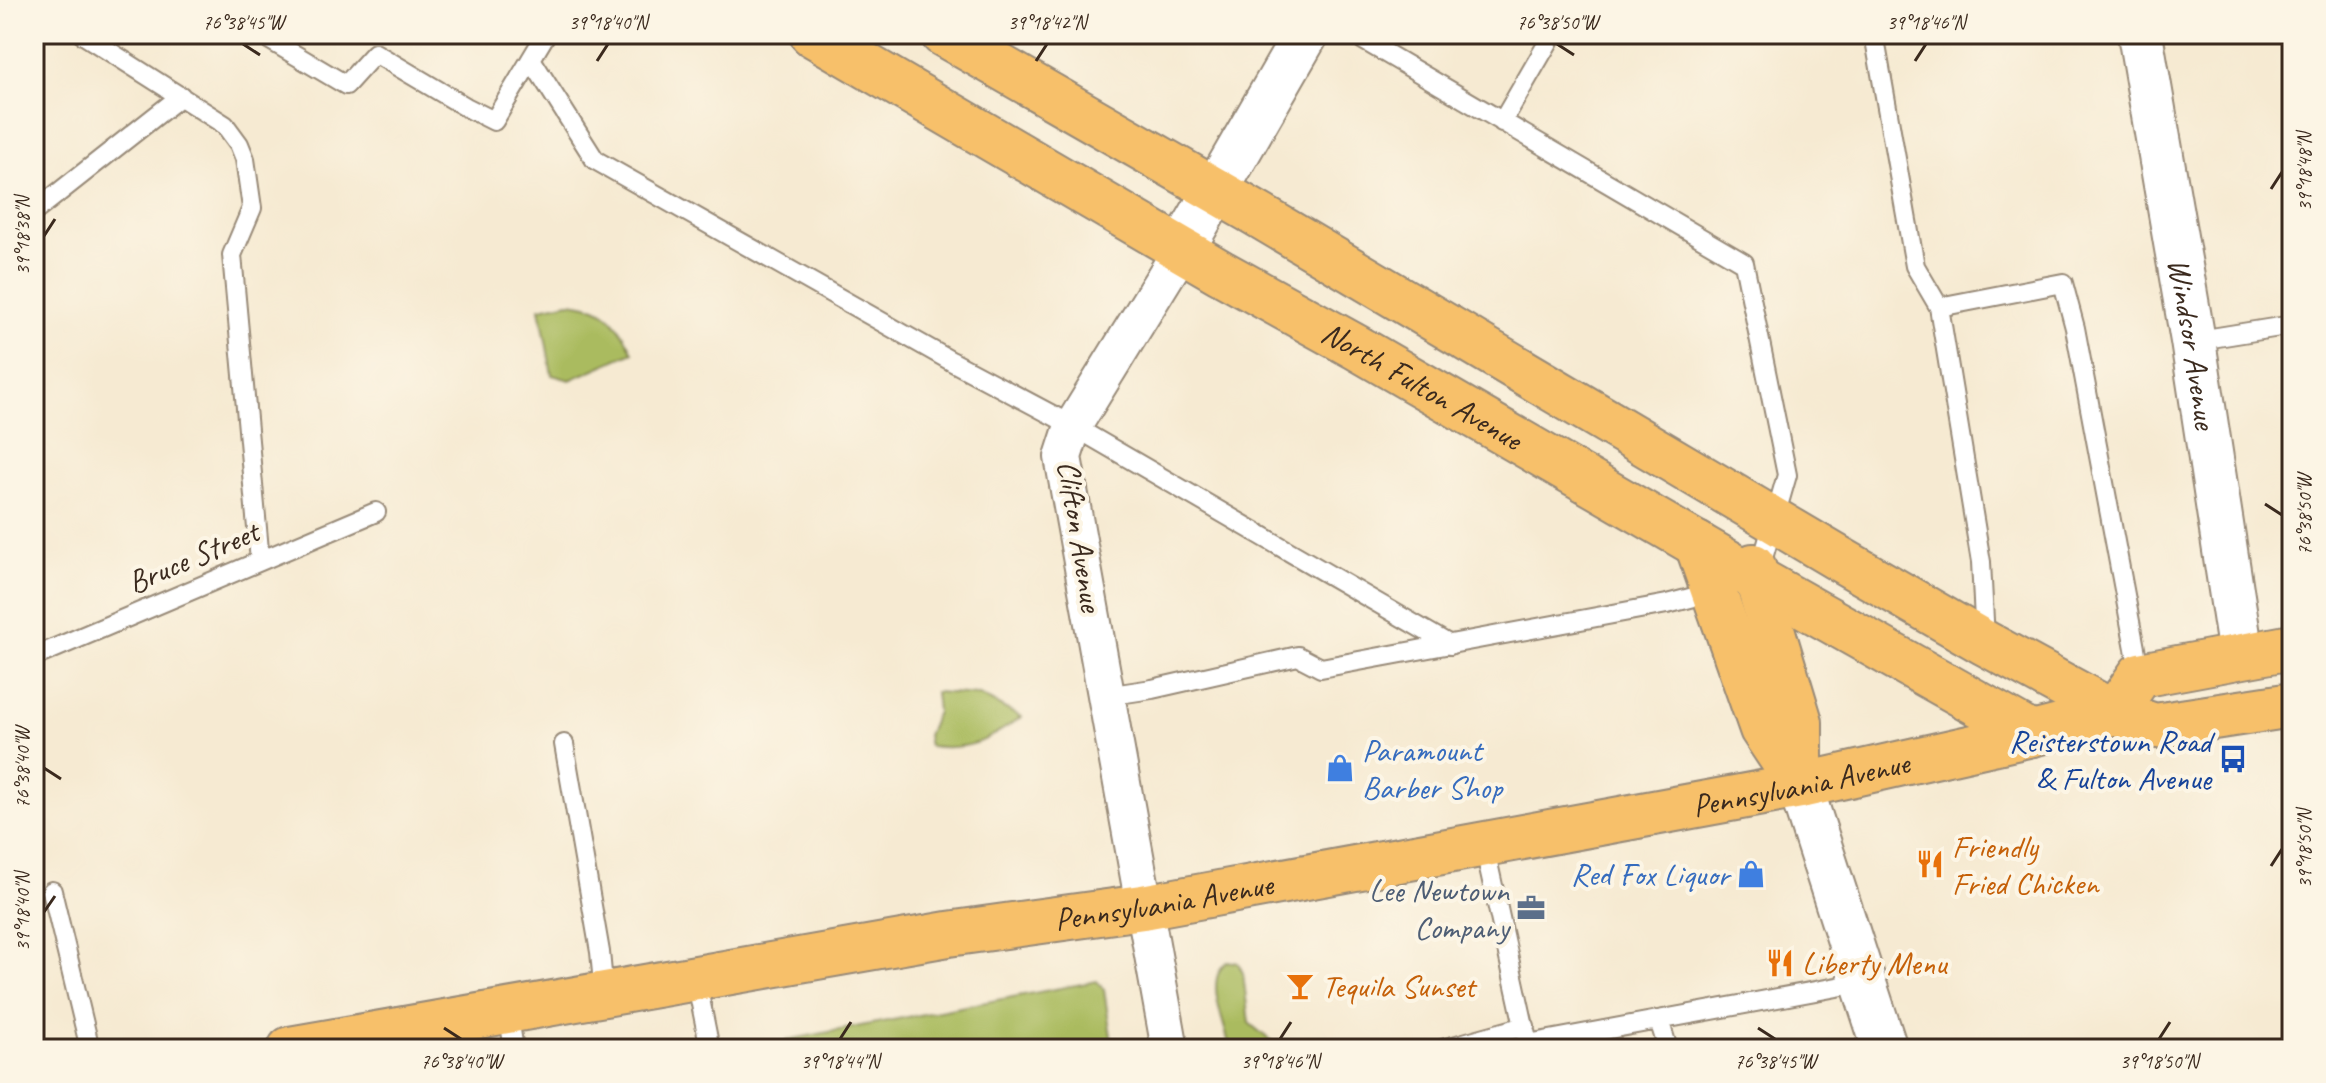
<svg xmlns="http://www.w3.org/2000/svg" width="2326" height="1083" font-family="Caveat,sans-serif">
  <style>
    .green { fill: #aabb5f; stroke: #72723e; stroke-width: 2 }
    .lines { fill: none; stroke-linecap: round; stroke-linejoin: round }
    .service-casing { stroke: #988a78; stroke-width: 22 }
    .minor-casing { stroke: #988a78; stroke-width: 40 }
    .tertiary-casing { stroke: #988a78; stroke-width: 48 }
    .primary-casing { stroke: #988a78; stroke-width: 48 }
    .service { stroke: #fff; stroke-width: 18 }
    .minor { stroke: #fff; stroke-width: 36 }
    .tertiary { stroke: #fff; stroke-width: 44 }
    .primary { stroke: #f7c06b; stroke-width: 44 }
    .ticks { fill: none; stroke: #3b2a1e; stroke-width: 3 }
    .labels { text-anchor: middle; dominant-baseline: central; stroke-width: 8; stroke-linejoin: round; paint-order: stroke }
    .street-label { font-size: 32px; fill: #3b2a1e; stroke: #fcf5e5 }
    .transit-label { font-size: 32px; fill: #164399; stroke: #fcf5e5; text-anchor: end }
    .shop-label { font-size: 32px; fill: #366cbe; stroke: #fcf5e5; text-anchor: start }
    .food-label { font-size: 32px; fill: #c56008; stroke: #fcf5e5; text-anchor: start }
    .service-label { font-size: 32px; fill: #4e5e75; stroke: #fcf5e5; text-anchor: end }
    .neatline { fill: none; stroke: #3b2a1e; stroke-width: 3 }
    .ticks-label { font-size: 20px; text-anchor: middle; fill: #3b2a1e }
  </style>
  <rect width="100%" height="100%" fill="#fcf5e5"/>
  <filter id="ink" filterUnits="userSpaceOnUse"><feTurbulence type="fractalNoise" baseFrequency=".0125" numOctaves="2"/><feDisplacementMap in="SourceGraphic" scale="16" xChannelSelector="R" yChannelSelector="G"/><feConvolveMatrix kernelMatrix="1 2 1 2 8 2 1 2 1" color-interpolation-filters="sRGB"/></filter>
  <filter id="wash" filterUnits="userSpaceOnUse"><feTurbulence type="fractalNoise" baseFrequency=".006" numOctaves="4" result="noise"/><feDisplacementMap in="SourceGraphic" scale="32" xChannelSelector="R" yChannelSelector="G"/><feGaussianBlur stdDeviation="1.8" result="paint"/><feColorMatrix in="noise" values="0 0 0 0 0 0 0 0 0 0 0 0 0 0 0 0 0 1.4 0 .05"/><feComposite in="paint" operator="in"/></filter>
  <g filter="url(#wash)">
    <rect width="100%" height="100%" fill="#f6ead2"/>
    <path class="green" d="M569,302C606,305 617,320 633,352L570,380L552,375L540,308Z
      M935,692L979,695L1021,717C988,741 970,751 929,746L927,735L937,712Z
      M1228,961L1238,963L1243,973L1249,1023L1276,1045L1310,1049H1230C1226,1024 1202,979 1228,961Z
      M1097,981L1104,990L1113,1049H788L787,1040Z"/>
  </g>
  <g filter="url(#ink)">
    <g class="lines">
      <defs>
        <path id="service" d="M82,34L225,125L239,144L245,159L252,208L232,255L260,561
          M260,34L346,85L375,53L466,107L494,121L546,34
          M1353,34L1744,263L1787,475L1759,572
          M1874,34L1915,266L1939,307L1981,562L1985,640
          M531,59L595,160L951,361L1073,426L1450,645
          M1502,122L1553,34
          M34,212L181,96
          M1939,307L2063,283L2075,328L2140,675
          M2193,341L2292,325
          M34,657L376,512
          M1106,696L1152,689L1298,656L1321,668L1667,604L1717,591
          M564,744L600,952L604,994
          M1484,845L1529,1049
          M52,891L90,1049
          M696,979L710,1049
          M508,1012L514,1049
          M1659,1020L1668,1049
          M1528,1044L1864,982
          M1442,1049L1525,1026"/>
        <path id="minor" d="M1170,1049L1063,457L1073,426L1182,249"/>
        <g id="tertiary">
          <path id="s1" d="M2140,34L2193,341L2241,655"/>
          <path d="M1182,249L1306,34"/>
          <path d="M1800,786L1885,1049"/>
        </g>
        <g id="primary">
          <path id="s2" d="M812,34L1220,272L1356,347L1757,579L2032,734"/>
          <path d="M943,34L1255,213L1836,557L1985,643L2114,713L2155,726L2292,705"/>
          <path d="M1697,544L1762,729L1800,786"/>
          <path d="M1753,566L1800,722V786"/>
          <path id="s3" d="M290,1049L948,934L1143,907L1800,786L2032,734L2114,713L2140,675L2292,647"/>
        </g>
      </defs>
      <use href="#service" class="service-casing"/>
      <use href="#minor" class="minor-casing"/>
      <use href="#tertiary" class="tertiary-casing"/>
      <use href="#primary" class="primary-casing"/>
      <use href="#service" class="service"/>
      <use href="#minor" class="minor"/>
      <use href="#tertiary" class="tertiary"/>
      <use href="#primary" class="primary"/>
    </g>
  </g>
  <path class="ticks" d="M243,44L260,55M1557,44L1574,55M597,61L608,44M1036,61L1047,44M1915,61L1926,44M2271,189L2282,172M44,236L55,219M2265,504L2282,515M44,768L61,779M2271,866L2282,849M44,912L55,896M444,1028L461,1039M1758,1028L1775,1039M840,1039L851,1022M1280,1039L1291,1022M2159,1039L2170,1022"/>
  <defs>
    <symbol id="bus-bare" viewBox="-9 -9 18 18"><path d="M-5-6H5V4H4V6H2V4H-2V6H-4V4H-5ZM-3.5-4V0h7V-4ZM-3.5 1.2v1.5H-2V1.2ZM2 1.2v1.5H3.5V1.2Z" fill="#1a4fb4" stroke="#fcf5e5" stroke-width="2.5" paint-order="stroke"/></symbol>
    <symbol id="shop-bare" viewBox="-9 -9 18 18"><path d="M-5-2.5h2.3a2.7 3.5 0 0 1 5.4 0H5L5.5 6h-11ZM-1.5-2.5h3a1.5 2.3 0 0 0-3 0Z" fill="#3f7fe0" stroke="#fcf5e5" stroke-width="2.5" paint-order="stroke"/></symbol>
    <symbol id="restaurant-bare" viewBox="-9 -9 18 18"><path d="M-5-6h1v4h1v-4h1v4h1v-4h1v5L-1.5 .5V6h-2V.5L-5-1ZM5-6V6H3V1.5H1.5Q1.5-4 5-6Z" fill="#e8710a" stroke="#fcf5e5" stroke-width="2.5" paint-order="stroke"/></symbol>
    <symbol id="office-bare" viewBox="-9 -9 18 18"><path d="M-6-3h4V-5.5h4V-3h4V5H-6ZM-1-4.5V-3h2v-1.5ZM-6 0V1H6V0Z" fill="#5c6f8a" stroke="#fcf5e5" stroke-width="2.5" paint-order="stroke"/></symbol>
    <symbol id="bar-bare" viewBox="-9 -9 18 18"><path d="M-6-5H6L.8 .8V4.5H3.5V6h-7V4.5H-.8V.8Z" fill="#e8710a" stroke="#fcf5e5" stroke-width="2.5" paint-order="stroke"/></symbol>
  </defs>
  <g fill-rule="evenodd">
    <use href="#bus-bare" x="2213" y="739" width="40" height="40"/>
    <use href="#shop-bare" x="1320" y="748" width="40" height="40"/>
    <use href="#restaurant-bare" x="1910" y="844" width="40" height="40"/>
    <use href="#shop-bare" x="1731" y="854" width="40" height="40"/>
    <use href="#office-bare" x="1511" y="888" width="40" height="40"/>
    <use href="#restaurant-bare" x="1760" y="943" width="40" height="40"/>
    <use href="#bar-bare" x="1280" y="966" width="40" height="40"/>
  </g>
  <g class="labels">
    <g class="street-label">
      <text stroke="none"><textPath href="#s1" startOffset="314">Windsor Avenue</textPath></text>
      <text stroke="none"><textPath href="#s2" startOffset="704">North Fulton Avenue</textPath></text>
      <text transform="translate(1080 536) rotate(81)">Clifton Avenue</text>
      <text transform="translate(193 557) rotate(-23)">Bruce Street</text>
      <text stroke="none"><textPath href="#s3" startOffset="1534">Pennsylvania Avenue</textPath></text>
      <text stroke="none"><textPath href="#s3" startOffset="886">Pennsylvania Avenue</textPath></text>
    </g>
    <g class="transit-label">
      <text x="2211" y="741">Reisterstown Road<tspan x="2211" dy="37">&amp; Fulton Avenue</tspan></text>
    </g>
    <g class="shop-label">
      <text x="1362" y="750">Paramount<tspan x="1362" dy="37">Barber Shop</tspan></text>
      <text x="1729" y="874" text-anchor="end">Red Fox Liquor</text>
    </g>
    <g class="food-label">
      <text x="1952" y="846">Friendly<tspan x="1952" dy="37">Fried Chicken</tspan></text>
      <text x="1802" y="963">Liberty Menu</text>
      <text x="1322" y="986">Tequila Sunset</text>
    </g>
    <g class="service-label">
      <text x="1509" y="890">Lee Newtown<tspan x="1509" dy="37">Company</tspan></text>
    </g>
  </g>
  <rect width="2326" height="1083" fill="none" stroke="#fcf5e5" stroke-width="88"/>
  <rect x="44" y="44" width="2238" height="995" class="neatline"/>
  <g class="ticks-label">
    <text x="243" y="29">76°38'45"W</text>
    <text x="608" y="29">39°18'40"N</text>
    <text x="1047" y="29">39°18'42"N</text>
    <text x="1557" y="29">76°38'50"W</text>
    <text x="1926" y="29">39°18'46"N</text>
    <text transform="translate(2304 172) rotate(-90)" y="7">39°18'48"N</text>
    <text transform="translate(22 236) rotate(-90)" y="7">39°18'38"N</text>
    <text transform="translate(2304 515) rotate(-90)" y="7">76°38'50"W</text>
    <text transform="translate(22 768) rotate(-90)" y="7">76°38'40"W</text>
    <text transform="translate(2304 849) rotate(-90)" y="7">39°18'50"N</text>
    <text transform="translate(22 912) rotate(-90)" y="7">39°18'40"N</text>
    <text x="461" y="1068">76°38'40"W</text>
    <text x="840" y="1068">39°18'44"N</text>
    <text x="1280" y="1068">39°18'46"N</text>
    <text x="1775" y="1068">76°38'45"W</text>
    <text x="2159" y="1068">39°18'50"N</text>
  </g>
</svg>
